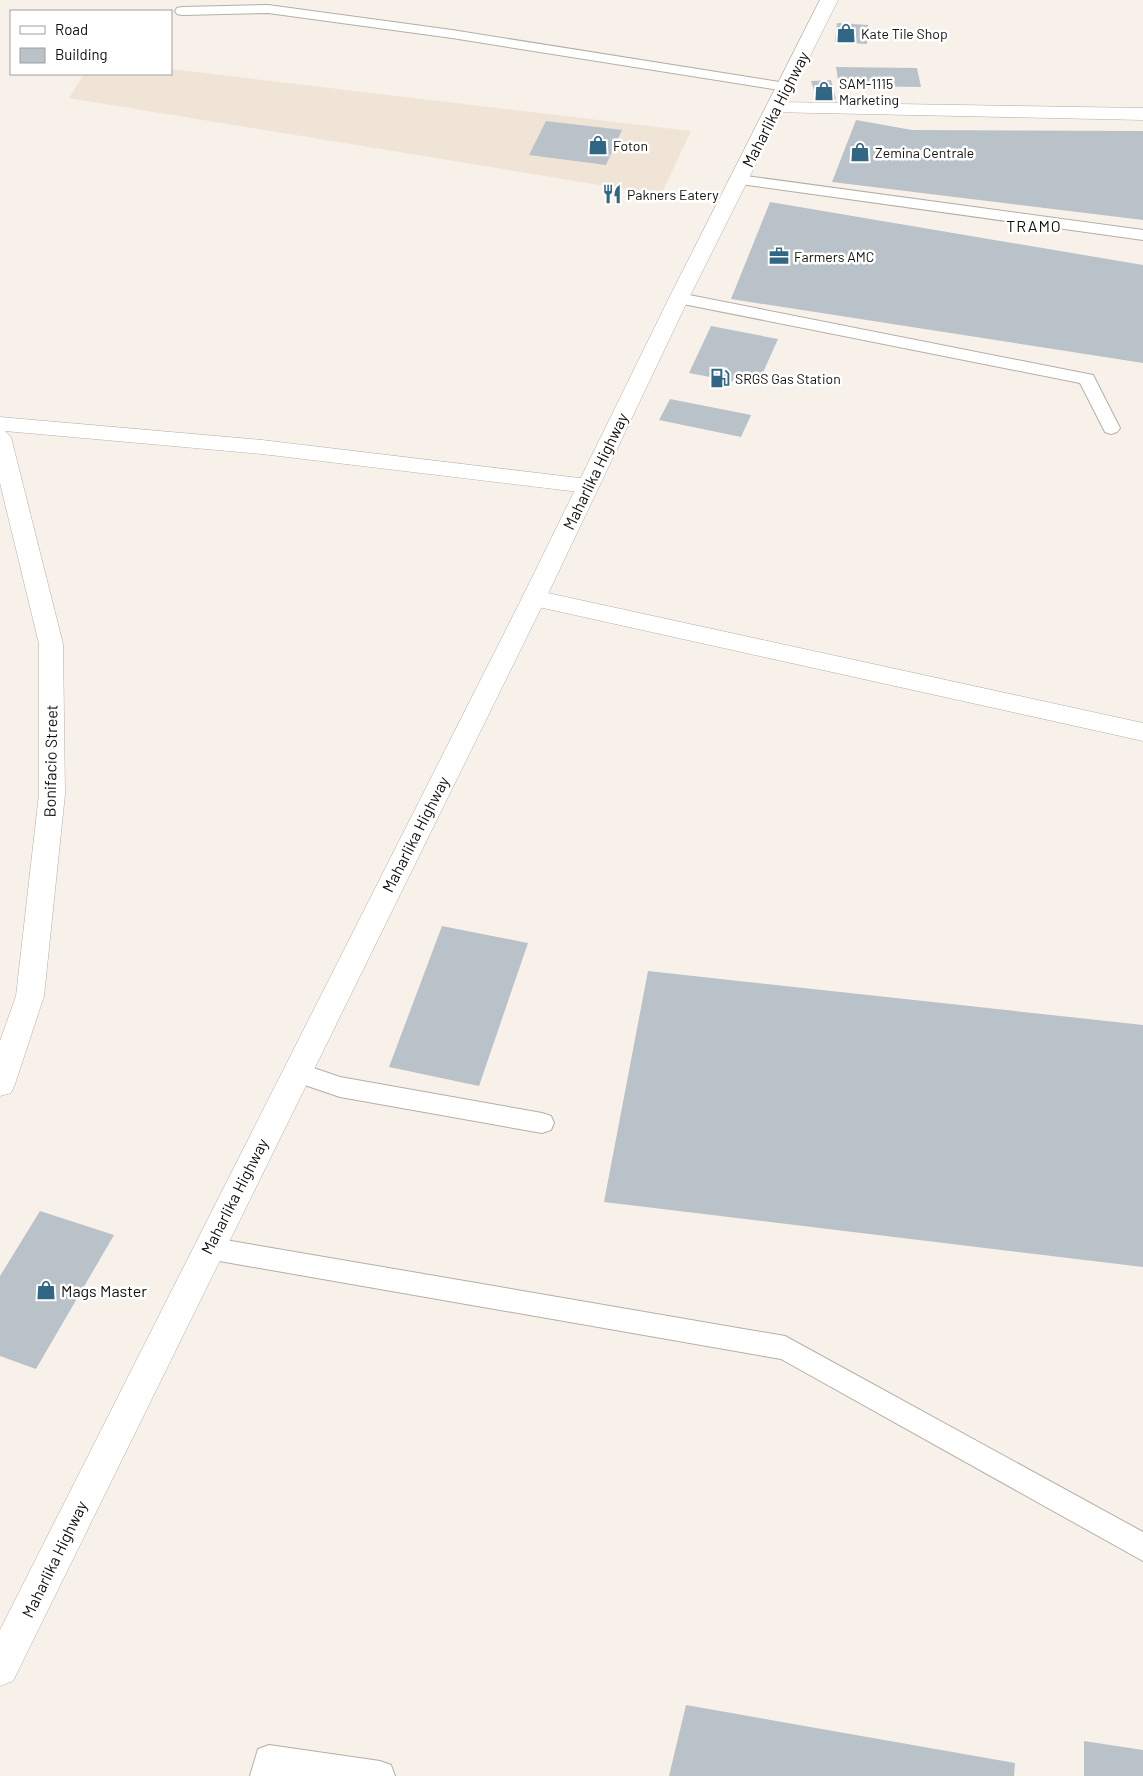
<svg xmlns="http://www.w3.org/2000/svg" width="1143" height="1776" font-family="Barlow,sans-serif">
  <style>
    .built { fill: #f0e4d6 }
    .building { fill: #b9c2c8 }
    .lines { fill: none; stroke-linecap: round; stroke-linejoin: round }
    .lane-casing { stroke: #b5aea6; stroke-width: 2 }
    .street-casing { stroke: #b5aea6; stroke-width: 1 }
    .secondary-casing { stroke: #b5aea6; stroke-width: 1 }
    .primary-casing { stroke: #b5aea6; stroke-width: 1 }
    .lane { fill: #fff; fill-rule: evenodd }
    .street { fill: #fff; fill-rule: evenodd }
    .secondary { fill: #fff; fill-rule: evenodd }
    .primary { fill: #fff; fill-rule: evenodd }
    .labels { text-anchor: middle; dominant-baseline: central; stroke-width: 5; stroke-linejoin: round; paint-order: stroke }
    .far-poi-label { font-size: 14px; fill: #13110e; stroke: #fff; text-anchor: start }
    .street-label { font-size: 16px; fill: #13110e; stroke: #fff }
    .far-quarter-label { font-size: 16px; letter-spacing: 1px; fill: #13110e; stroke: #fff }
    .poi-label { font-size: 16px; fill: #13110e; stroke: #fff; text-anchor: start }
  </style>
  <rect width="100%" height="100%" fill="#f8f1e9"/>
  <path class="built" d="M171,69L691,131L661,195L69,98L84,74H171Z"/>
  <path class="building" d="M837,23L868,25L867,44L835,42Z
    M836,67L917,68L921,87L839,86Z
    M831,80L836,99L817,100L811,81Z
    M856,120L912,130L1143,131V220L832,182Z
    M546,121L622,130L606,165L529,155Z
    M770,202L1143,265V363L731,299Z
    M711,326L778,339L757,386L689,373Z
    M670,399L751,415L741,437L659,420Z
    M442,926L528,943L479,1086L389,1067Z
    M648,971L1143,1025V1267L604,1202Z
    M40,1211L114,1235L36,1369L0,1356V1276Z
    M686,1705L1015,1763L1014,1776H669Z
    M1084,1741L1143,1750V1776H1084Z"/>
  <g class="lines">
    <defs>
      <path id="lane" d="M268,5L452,30L786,83L791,84L793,87L791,90L786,91L452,38L268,13L182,15L177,14L175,11L177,8L182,7Z
        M739,175L1143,230V240L733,183L731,180L733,177Z
        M679,293L1093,375L1120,428L1117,432L1111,434L1105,432L1080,383L673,302L671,298L673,294Z
        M296,1062L340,1077L542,1113L551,1116L554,1123L551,1130L542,1133L340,1097L287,1079L284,1072L287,1065Z
        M208,1237L785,1336L1143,1532V1561L781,1359L208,1259L199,1256L195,1248L199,1240Z
        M269,1745L380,1761L391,1765L395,1776H250L258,1749Z"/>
      <path id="street" d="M776,102L1143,108V120L769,112L767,108L769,104Z
        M534,590L1143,723V741L525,604L522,598L525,592Z"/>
      <path id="secondary" d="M0,417L262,440L588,479L596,481L599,486L596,491L588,493L262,454L5,431L11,437L63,644L65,794L44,996L15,1084L11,1093L0,1096V1041L16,996L39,794V644L0,483Z"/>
      <path id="primary" d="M820,0H838L689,298L546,598L13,1681L0,1686V1630L522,598L669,298Z"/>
    </defs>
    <use href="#lane" class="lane-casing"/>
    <use href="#street" class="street-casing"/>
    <use href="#secondary" class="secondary-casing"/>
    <use href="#primary" class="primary-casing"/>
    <use href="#lane" class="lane"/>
    <use href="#street" class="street"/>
    <use href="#secondary" class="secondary"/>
    <use href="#primary" class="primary"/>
  </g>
  <defs>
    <symbol id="shop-bare" viewBox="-9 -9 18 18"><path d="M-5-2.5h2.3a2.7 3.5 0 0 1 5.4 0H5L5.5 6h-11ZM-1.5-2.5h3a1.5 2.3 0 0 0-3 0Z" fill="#326783" stroke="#fff" stroke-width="2.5" paint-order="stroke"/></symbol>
    <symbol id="restaurant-bare" viewBox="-9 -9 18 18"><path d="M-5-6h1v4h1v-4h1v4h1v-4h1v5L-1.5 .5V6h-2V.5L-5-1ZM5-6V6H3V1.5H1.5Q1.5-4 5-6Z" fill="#326783" stroke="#fff" stroke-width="2.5" paint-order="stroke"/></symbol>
    <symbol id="office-bare" viewBox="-9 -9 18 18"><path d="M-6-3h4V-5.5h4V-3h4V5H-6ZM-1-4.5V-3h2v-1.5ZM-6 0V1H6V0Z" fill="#326783" stroke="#fff" stroke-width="2.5" paint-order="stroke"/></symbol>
    <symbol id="fuel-bare" viewBox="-9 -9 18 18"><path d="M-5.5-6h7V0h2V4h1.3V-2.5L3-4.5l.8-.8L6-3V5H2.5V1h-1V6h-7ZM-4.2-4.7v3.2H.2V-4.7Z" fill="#326783" stroke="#fff" stroke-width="2.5" paint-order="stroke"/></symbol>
  </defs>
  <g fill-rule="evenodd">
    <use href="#shop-bare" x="832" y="19" width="28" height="28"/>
    <use href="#shop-bare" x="810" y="77" width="28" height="28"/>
    <use href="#shop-bare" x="584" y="131" width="28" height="28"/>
    <use href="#shop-bare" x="846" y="138" width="28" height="28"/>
    <use href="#restaurant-bare" x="598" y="180" width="28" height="28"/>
    <use href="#office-bare" x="765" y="242" width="28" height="28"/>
    <use href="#fuel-bare" x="706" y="364" width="28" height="28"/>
    <use href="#shop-bare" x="32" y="1276" width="28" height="28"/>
  </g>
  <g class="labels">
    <g class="far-poi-label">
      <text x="861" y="33">Kate Tile Shop</text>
      <text x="839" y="83">SAM-1115<tspan x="839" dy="16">Marketing</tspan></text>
      <text x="613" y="145">Foton</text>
      <text x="875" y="152">Zemina Centrale</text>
      <text x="627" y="194">Pakners Eatery</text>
      <text x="794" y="256">Farmers AMC</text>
      <text x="735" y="378">SRGS Gas Station</text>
    </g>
    <g class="street-label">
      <text transform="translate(775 109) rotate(-63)">Maharlika Highway</text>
      <text transform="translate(595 471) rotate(-64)">Maharlika Highway</text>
      <text transform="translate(50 761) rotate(-89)">Bonifacio Street</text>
      <text transform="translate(415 834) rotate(-63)">Maharlika Highway</text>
      <text transform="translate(234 1196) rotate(-63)">Maharlika Highway</text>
      <text transform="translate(54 1559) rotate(-64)">Maharlika Highway</text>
    </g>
    <g class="far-quarter-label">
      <text x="1034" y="225">TRAMO</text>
    </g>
    <g class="poi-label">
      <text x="61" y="1290">Mags Master</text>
    </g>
  </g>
  <rect x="10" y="10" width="162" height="65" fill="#ffffff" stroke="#a1a09f"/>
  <rect x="20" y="26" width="25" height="8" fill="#ffffff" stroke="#a1a09f"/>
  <text x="55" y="35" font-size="15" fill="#13110e">Road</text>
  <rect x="20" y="48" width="25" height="15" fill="#b9c2c8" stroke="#a1a09f"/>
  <text x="55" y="60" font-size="15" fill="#13110e">Building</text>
</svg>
